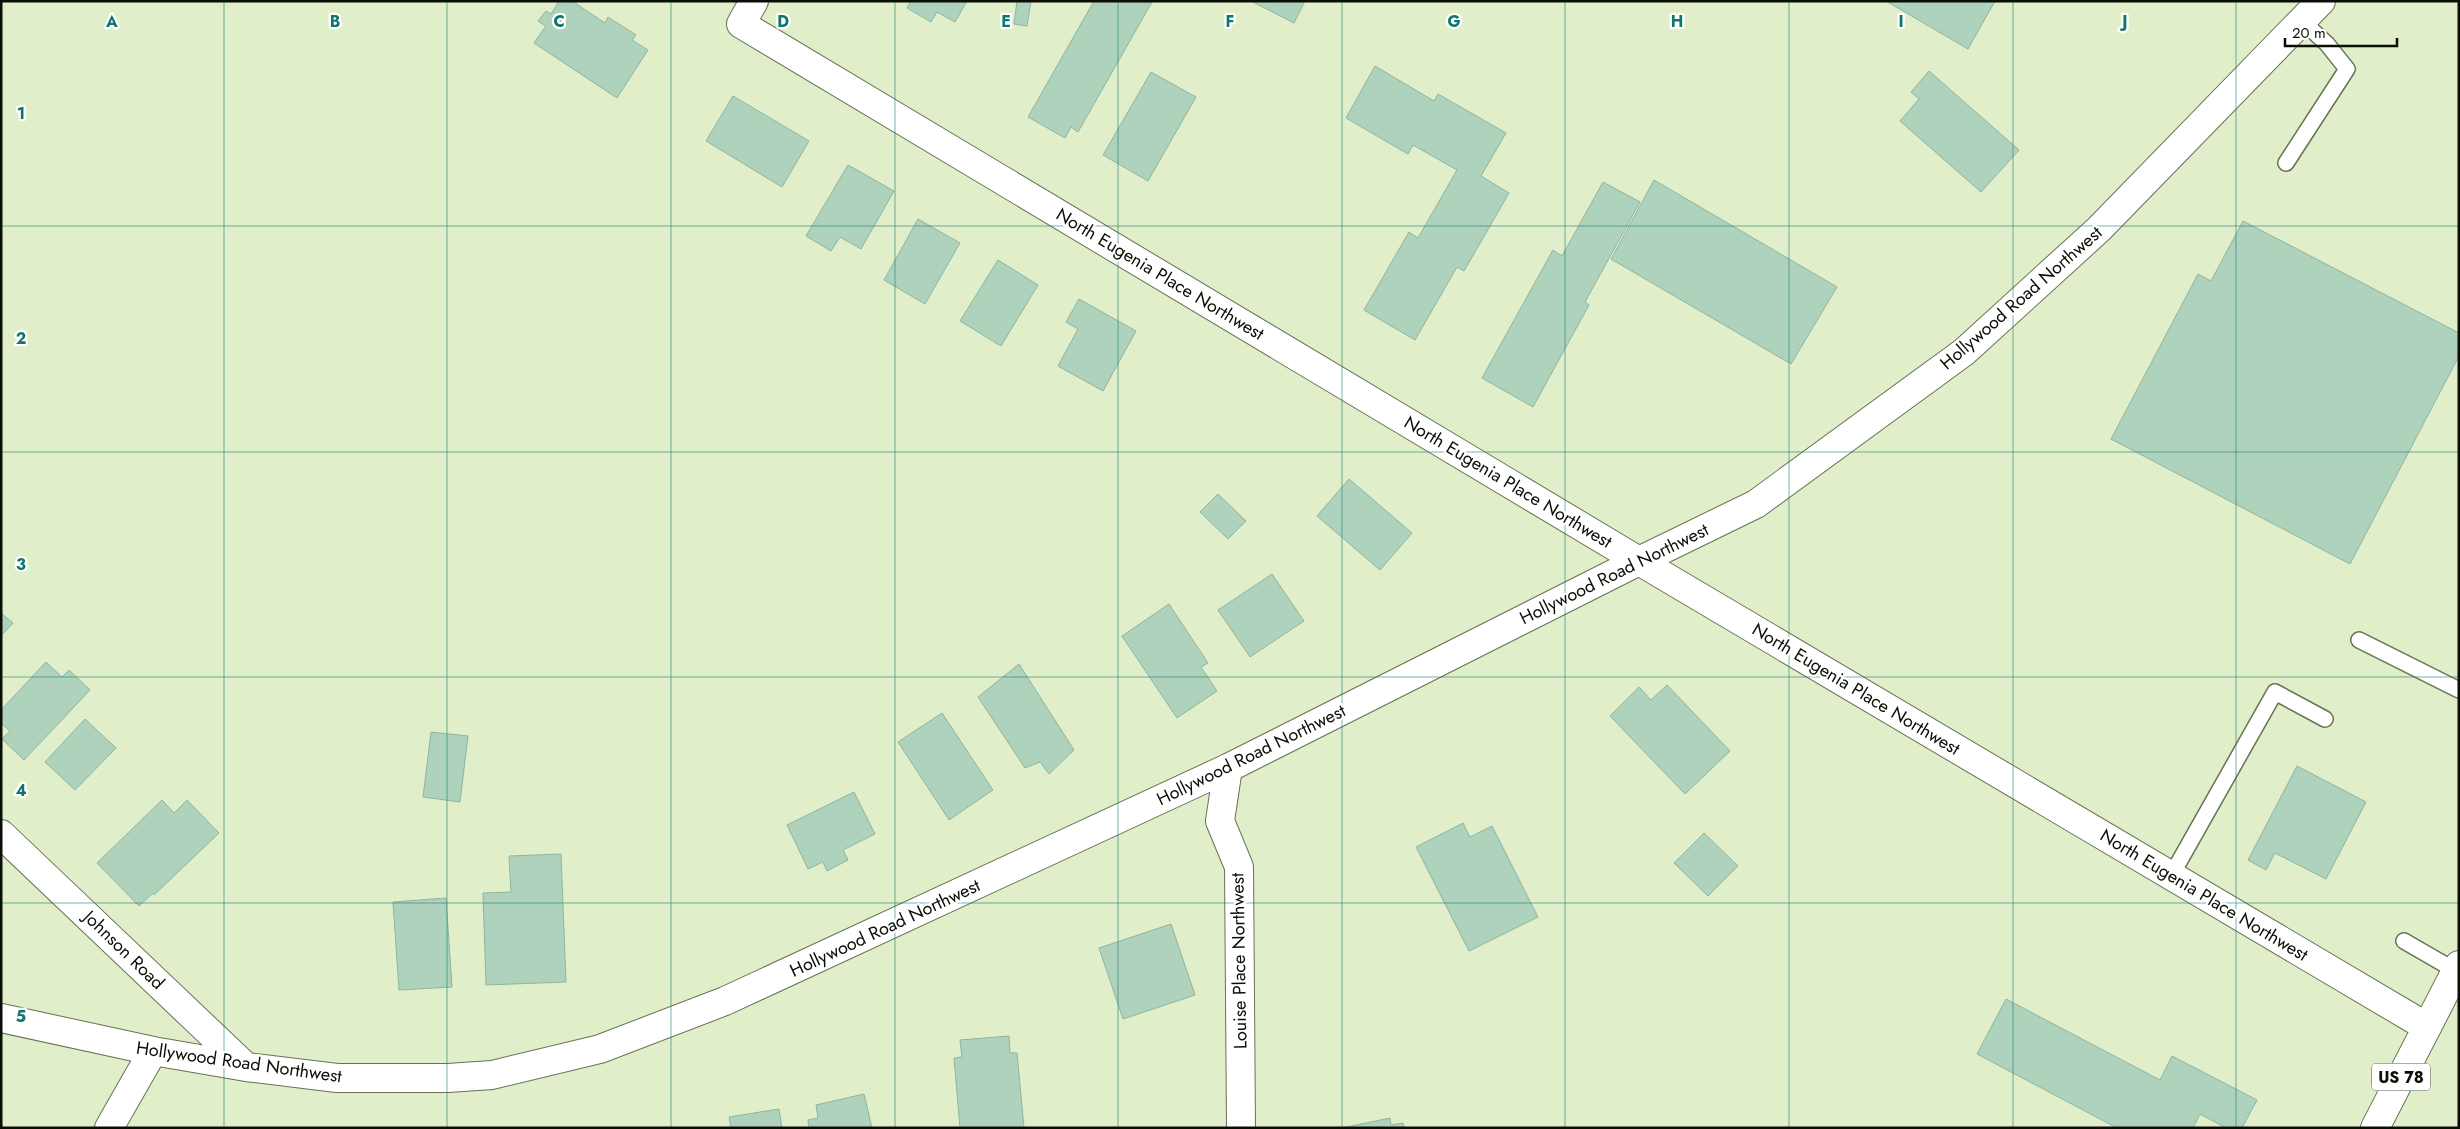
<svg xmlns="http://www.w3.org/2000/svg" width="2460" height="1129" font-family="Jost,sans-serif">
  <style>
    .building { fill: #aed2bc; stroke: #90b49e }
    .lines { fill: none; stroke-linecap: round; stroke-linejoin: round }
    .lane-casing { stroke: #677353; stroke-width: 18 }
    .street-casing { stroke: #677353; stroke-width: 30 }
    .secondary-casing { stroke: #677353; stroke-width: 30 }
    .primary-casing { stroke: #677353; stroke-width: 30 }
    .lane { stroke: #fff; stroke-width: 15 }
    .street { stroke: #fff; stroke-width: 28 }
    .secondary { stroke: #fff; stroke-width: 28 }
    .primary { stroke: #fff; stroke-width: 28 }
    .grid { fill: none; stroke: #0f766e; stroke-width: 1; stroke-opacity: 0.55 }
    .labels { text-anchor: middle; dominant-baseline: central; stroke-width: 4.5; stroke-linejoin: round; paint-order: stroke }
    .shield { fill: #fff; stroke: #54564f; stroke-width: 1 }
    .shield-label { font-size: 16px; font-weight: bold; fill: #0a0e04 }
    .street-label { font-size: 18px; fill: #0a0e04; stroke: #fff }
    .grid-label { font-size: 16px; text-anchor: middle; font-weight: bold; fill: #0f766e; stroke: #fff; stroke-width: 4.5; stroke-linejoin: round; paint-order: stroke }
  </style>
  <rect width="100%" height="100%" fill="#e0eeca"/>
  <path class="building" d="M559,1H572L605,23L608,17L636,35L632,40L648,50L617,98L534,43L546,26L538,21L546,11L551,14Z
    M911,1H967L955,22L937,12L931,22L907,8Z
    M1017,1H1031L1027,26L1014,24Z
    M1094,1L1152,2L1078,132L1071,127L1065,138L1028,117Z
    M1251,1H1305L1294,23Z
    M1886,1H1995L1968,49Z
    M1375,66L1434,101L1438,94L1506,133L1481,176L1509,193L1464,271L1457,267L1415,340L1364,310L1409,232L1418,238L1457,170L1413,145L1408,154L1346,118Z
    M1929,71L2019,150L1981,192L1900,121L1919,99L1911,92Z
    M1151,72L1196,97L1148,181L1103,155Z
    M733,96L809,141L782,187L706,141Z
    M848,165L894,191L861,249L840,237L831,251L806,236Z
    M1654,180L1837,287L1791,364L1611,259Z
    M1603,182L1640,202L1585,302L1589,305L1533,407L1482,378L1553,250L1562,256Z
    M918,219L960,243L925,304L884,280Z
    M2243,221L2459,333V356L2350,564L2111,439L2198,274L2211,281Z
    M998,260L1038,285L1001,346L960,321Z
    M1079,299L1136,331L1103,391L1058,366L1078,329L1066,322Z
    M1349,479L1412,533L1380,570L1317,516Z
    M1218,494L1246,521L1228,539L1200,512Z
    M1272,574L1304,621L1250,657L1218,610Z
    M1169,604L1208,663L1201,667L1217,691L1177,718L1122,636Z
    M1,613L13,623L1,636Z
    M46,662L62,677L69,670L90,690L24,760L2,739L10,731L1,723V710Z
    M1019,664L1074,750L1049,774L1040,762L1025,768L978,697Z
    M1667,685L1730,751L1685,794L1610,716L1639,687L1651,700Z
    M942,713L993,790L949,820L898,742Z
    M85,719L116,748L75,790L45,762Z
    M431,732L468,736L460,802L423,797Z
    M2297,766L2366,802L2326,879L2275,853L2266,870L2248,860Z
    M854,792L875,834L843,850L848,860L827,871L823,862L808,869L787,825Z
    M162,800L174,813L187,800L219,833L154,895L153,893L139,906L97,863Z
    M1463,823L1470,837L1492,826L1538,917L1469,951L1416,847Z
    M1704,833L1738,866L1708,896L1674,863Z
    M561,854L566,982L486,985L483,893L511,892L509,856Z
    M446,898L452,987L399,990L393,902Z
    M1171,924L1195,995L1123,1019L1099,948Z
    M2006,999L2160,1080L2172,1056L2257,1100L2242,1128H2226L2200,1114L2193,1128H2117L1977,1054Z
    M1009,1036L1010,1053H1017L1024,1128H960L954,1058L962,1057L960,1040Z
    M864,1094L872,1128H809L808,1120L818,1118L816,1105Z
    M779,1109L782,1128H731L729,1117Z
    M1390,1118L1391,1125L1403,1123L1404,1128H1342Z"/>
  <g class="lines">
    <defs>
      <path id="lane" d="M2286,163L2347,69L2327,44L2302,21
        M2359,640L2459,690
        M2171,876L2275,692L2325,719
        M2404,941L2456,971"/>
      <path id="street" d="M754,1L741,24L1639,561L2427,1027
        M1228,768L1220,821L1239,867L1241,1128
        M109,1128L153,1051"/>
      <path id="secondary" d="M1,834L246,1067
        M1,1018L153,1051L246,1067L337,1078H448L492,1075L600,1049L725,1001L1228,768L1639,561L1756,504L1964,352L2099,229L2321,1"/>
      <path id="primary" d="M2375,1128L2459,965"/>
    </defs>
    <use href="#lane" class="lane-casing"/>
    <use href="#street" class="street-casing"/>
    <use href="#secondary" class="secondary-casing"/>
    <use href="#primary" class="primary-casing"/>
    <use href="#lane" class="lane"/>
    <use href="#street" class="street"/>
    <use href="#secondary" class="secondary"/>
    <use href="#primary" class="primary"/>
  </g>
  <path class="grid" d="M224,1V1128M447,1V1128M671,1V1128M895,1V1128M1118,1V1128M1342,1V1128M1565,1V1128M1789,1V1128M2013,1V1128M2236,1V1128M1,226H2459M1,452H2459M1,677H2459M1,903H2459"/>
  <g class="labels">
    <rect class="shield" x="2372" y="1063.5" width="58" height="27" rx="4"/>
    <g class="shield-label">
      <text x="2401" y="1077">US 78</text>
    </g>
    <g class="street-label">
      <text transform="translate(1160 274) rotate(31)">North Eugenia Place Northwest</text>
      <text transform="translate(2021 298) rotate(-41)">Hollywood Road Northwest</text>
      <text transform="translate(1508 482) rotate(31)">North Eugenia Place Northwest</text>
      <text transform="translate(1614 574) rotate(-26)">Hollywood Road Northwest</text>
      <text transform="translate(1856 689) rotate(31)">North Eugenia Place Northwest</text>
      <text transform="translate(1251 755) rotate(-26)">Hollywood Road Northwest</text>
      <text transform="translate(2204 895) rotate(31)">North Eugenia Place Northwest</text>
      <text transform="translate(885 928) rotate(-25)">Hollywood Road Northwest</text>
      <text transform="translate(124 950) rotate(44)">Johnson Road</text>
      <text transform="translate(1239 961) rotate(-91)">Louise Place Northwest</text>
      <text transform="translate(239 1062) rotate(8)">Hollywood Road Northwest</text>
    </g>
  </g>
  <g class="grid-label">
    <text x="112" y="27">A</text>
    <text x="335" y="27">B</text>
    <text x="559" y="27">C</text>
    <text x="783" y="27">D</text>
    <text x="1006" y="27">E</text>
    <text x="1230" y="27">F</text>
    <text x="1454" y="27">G</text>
    <text x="1677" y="27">H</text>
    <text x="1901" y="27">I</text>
    <text x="2125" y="27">J</text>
    <text x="21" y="119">1</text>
    <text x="21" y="344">2</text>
    <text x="21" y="570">3</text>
    <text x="21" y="796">4</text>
    <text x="21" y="1022">5</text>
  </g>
  <rect width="2460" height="1129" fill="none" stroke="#0a0e04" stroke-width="5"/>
  <path d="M2285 38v8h112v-8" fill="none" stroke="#0a0e04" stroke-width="2.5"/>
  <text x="2292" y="38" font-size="15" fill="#0a0e04" stroke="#ffffff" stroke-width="4" paint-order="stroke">20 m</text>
</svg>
